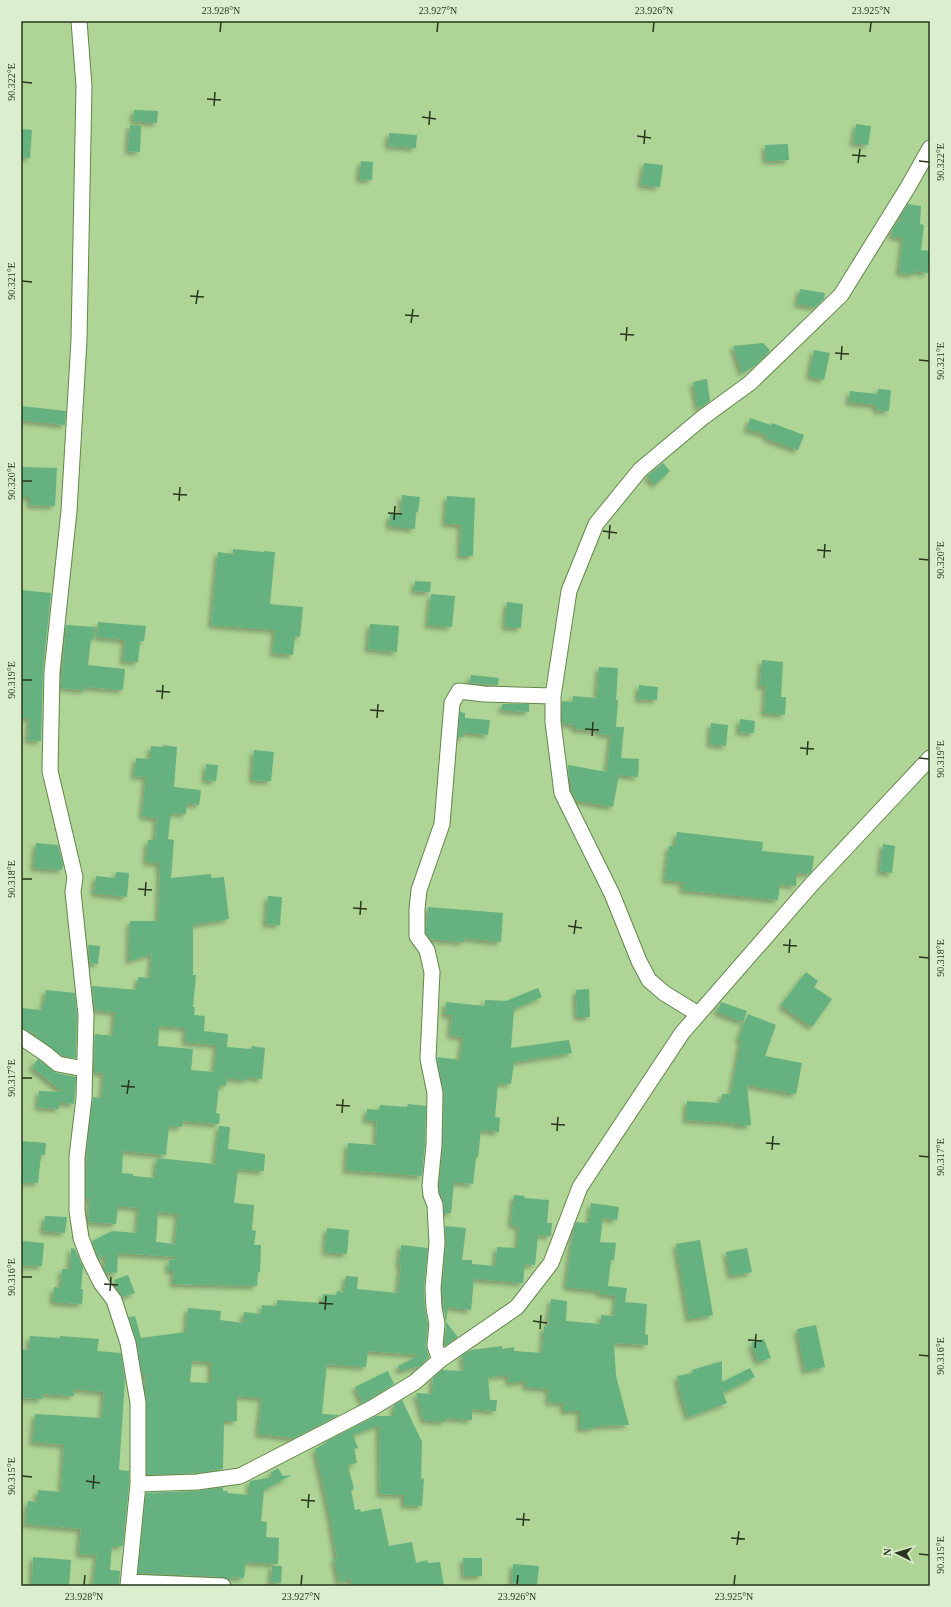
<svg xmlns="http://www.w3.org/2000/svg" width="951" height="1607" font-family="'Times New Roman',serif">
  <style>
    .building { fill: #65b17f; fill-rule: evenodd; filter: url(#shadow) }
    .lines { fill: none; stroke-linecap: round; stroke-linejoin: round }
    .minor-casing { stroke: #62864a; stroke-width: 17 }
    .minor { stroke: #fff; stroke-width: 15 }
    .ticks { fill: none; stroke: #27361c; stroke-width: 1.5 }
    .neatline { fill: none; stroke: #27361c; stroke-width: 1.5 }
    .ticks-label { font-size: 10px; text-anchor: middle; fill: #27361c }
  </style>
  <defs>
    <filter id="shadow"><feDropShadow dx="-3.5" dy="3.5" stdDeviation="2" flood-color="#0004"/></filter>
  </defs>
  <rect width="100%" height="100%" fill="#aed595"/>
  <path class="building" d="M134,110L158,111L157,123L133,121Z
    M856,124L871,126L868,145L853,143Z
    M130,125L141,126L140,152L128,151Z
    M21,129L32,130L30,158L21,157Z
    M389,133L417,135L416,148L388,146Z
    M788,144L789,160L766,161L765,145Z
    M361,161L373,162L372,180L359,179Z
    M644,163L663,165L660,187L641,185Z
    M908,204L921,206L920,224L924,225L921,250L930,251L928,273L914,271V274L899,273L903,238L892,237L893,228L897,222H900V216Z
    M800,289L825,293L824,299L815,307L797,304Z
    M763,343L770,350L768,353L756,365L742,373L733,346Z
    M814,350L830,353L824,380L809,376Z
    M707,379L710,401L702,407L698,408L693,382Z
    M878,389L891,390L889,411L876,410V405L849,402L850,391L877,394Z
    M21,406L66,411L65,425L21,420Z
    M750,418L771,425L772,423L804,435L798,450L766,438L767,435L747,429Z
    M663,463L670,471L655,485L647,476Z
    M21,467L57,468L55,506L30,505V497H21Z
    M402,495L420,497L418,512H416L415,529L389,526L390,514L401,515Z
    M447,496L475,498L473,556H460L461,525L445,523Z
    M233,549L264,552V551L275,552L270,604L303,607L300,637L295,636L293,655L273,653L275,630L211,625L218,552L233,554Z
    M415,581L431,582L430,592L414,591Z
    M21,590L51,593L43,671L41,741L28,740L30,718H22L23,706L21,705Z
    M431,594L455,596L452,627L428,625Z
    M507,602L523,604L521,628L505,627Z
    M98,622L146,626L144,641H140L138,662L123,661L125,640L97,637Z
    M370,624L399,626L397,652L368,649Z
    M66,625L95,627L94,640L91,639L88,665L125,669L123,690L86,687L85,690L61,688Z
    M762,660L783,662L781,697H786L785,715L764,713L766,686H760Z
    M599,667L618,668L616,700H618L616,727H624L621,758L639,759L638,777L619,775L613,807L575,800L571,790V779L569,778L568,765L607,772L611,735L599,734V731L575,729V725L562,723V701L573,702V696L597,698Z
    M471,675L499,678L498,685L470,683Z
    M639,685L658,687L657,700L638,699Z
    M502,704H529V712L501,710Z
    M460,712L465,713V718L490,720L488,735L463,732V737H458Z
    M740,719L755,721L754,733L739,732Z
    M711,723L728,725L726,746L710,744Z
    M163,745L177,747L174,787L201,790L199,805L187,803L186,814L171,813L168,839L174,840L171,878L211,874V878L224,877L229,919L193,925V975H196L193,1007H195L194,1015L205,1016L204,1031L228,1034L227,1047L251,1049L252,1046L265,1048L262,1079L247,1077V1080L227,1078L226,1086L219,1085L216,1113L220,1114L219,1124L182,1121V1127L169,1126L166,1155L123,1151L122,1173L133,1174V1176L155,1178L157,1158L215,1164L219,1126L230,1127L228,1149L265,1154L264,1171L238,1169L234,1203L254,1205L252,1230L256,1231L254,1245H261L260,1272H258L257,1286L173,1284L174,1271H168L169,1261L179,1257L118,1253L117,1273L106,1272L104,1270L106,1255L99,1258L92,1241L112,1231L137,1233L139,1208L118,1206L116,1224L88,1222L90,1199L86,1198L87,1148L93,1097L102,1098L104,1073L94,1072L95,1034L113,1036L115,1012L95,1010L92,986L137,990L138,977L150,978L152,954L129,961L130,921H158L160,871H159V863L146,862L148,840H155L157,818L142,816L146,777L134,776L136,758L150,759L151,746L163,747ZM159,1026L186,1028L185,1042L217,1045L214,1072L191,1070L193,1049L158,1046ZM158,1212L178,1214L175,1244L156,1242Z
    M254,750L274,752L271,781L252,780Z
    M206,764L218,765L216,781L205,780Z
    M677,832L763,842L762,851L814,856L812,871L809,874L797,873L796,886L780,884L778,900L682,890L683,882L665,880L669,846H675Z
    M36,843L58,845L63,864L62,870L34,868Z
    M883,844L895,846L892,873L880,871Z
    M116,872L129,873L127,897L94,893L96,876L115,878Z
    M268,896L282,897L280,925L266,924Z
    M428,907L503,913L501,942L464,938V942L430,939L426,933Z
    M88,945L100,946L98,964L90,963Z
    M806,972L818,981L814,987L832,999L812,1027L781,1005Z
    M538,988L542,997L514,1009L511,1048L569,1040L572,1053L514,1062L511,1084L498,1083L495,1117L500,1118L499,1132L481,1130L478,1157H476L473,1184L454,1182L451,1213H444V1204L439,1186L443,1145L444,1093L437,1057L460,1060L463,1037L450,1035L452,1015H445L446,1002L485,1006V1000L506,1001Z
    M589,989L590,1017H577L576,990Z
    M46,990L75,993L77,1015L76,1058L62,1056L35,1036L36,1033L30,1032L21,1028V1008L42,1010V1005H44Z
    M721,1002L747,1011L743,1022L717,1012Z
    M748,1014L776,1025L765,1056L802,1063L796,1094L747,1085L751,1125L740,1126V1124L720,1122L686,1120L687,1101L721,1103L722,1094H731L741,1040L738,1039Z
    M38,1059L56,1073L76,1077L74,1104L60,1102L59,1109L38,1107L39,1091L63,1092L32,1067Z
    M408,1104L426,1106L425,1144L422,1176L346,1170L348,1143L376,1145L377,1121L366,1120L367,1109L379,1110L380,1105L407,1107Z
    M21,1141L46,1143L45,1155H41L38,1183L21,1182L23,1153L21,1152Z
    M514,1195L525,1196L524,1198L549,1200L547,1223H552L551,1236L538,1235L535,1265L525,1264L523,1283L474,1279L471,1310L448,1307L446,1322L458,1337L445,1346L446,1325L442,1288L446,1244L445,1226L466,1228L462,1260H472V1264L495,1266L497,1247L517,1248L519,1226L511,1225Z
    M591,1203L619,1207L617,1220L603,1218L600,1242L616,1243L614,1260H611L608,1286L627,1288L625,1302L647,1304L645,1334L648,1335V1345L614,1343L616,1376L629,1425L594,1426V1428L580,1429V1411H563L564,1403L548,1402L549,1389L526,1387V1381L509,1383L508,1375L488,1377L490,1400H497L496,1411L472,1409V1420L445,1418V1422L424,1420L416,1393L432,1394L433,1378L442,1370L464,1371L462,1355L471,1350L502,1346V1349L514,1347V1351L542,1353L544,1326L548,1327L551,1299L567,1301L566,1321L601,1324V1315L614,1316L616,1296L599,1294L600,1291L566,1287L574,1227L576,1222L589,1223Z
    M45,1216L67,1217L65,1233L43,1231Z
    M327,1228L349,1230L347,1254L325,1252Z
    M700,1240L713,1315L689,1319L676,1244Z
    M22,1241L44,1243L42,1266L21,1265Z
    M401,1245L428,1248L424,1288L425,1309L428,1324L426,1346L429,1357L420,1366L400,1371L398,1366L420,1355L368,1351L366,1367L327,1364L322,1414L339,1415L294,1438L258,1434L262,1398L237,1396V1421H224L223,1469L196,1473L147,1475V1403L145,1390L146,1375H142L137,1342L129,1317L135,1316L141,1338L186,1332L188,1308L221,1311L220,1320L243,1323L244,1312L261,1314L262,1305L277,1306V1300L322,1303L323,1294L336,1295L337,1291L344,1292L346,1276L358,1277L357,1289L398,1293L401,1265H399ZM192,1361L211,1362V1383L190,1382Z
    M71,1248L75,1249L83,1267L81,1289H83L82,1304L53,1302L54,1287L61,1288L62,1269H70Z
    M747,1248L752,1272L731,1276L726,1252Z
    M128,1275L135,1293L123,1297L118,1290L114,1280Z
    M816,1325L825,1367L805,1371L797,1329Z
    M30,1336L60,1338V1336L99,1339L97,1351L121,1353L125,1379L119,1470L129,1471V1484L123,1546H112L110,1570L120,1571L119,1586H93L97,1555L79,1554L81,1529L26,1524L28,1501L37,1502L38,1490L61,1492L64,1445L33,1442L35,1414L102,1418L104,1392L74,1389V1396L42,1394V1399L21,1398V1349L29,1350Z
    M764,1339L771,1358L758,1362L751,1343Z
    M722,1361V1382L750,1368L755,1377L723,1393L727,1403L688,1417L681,1395L677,1376L693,1373L692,1370Z
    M388,1371L394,1384L363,1403L355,1387Z
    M402,1400L422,1442L421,1478L424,1479L422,1506L404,1505V1495L380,1494L379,1425L353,1435L358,1448L354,1449L357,1463L348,1465L354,1489L351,1490L355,1510L360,1509L361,1512L381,1508L389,1546L412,1542L416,1563L427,1560L428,1563L440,1562L444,1586H352L351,1579L339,1582L334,1558H337L330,1515L315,1449L327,1442H325L376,1416H394V1405Z
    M278,1468L283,1476L292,1475L264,1490L261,1521L267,1522L266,1537L279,1538L278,1564L246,1562L244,1578L231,1577L230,1581L223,1577L138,1573L146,1493L197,1491L223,1487V1491H228L227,1493L249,1495L250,1481L272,1477L270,1473Z
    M33,1557L71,1560L69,1586H32Z
    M463,1558H482V1576H464Z
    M513,1564L539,1566L537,1585L512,1583Z
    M272,1566H282L281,1583L271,1582Z"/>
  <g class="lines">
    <defs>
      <path id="minor" d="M79,21L84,86L79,340L69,511L52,672L50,771L75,877L73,892L86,1015L84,1098L77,1157V1211L81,1238L89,1259L101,1283L114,1300L128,1343L138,1403V1484L128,1586
        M698,1014L664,993L649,980L639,961L612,894L562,793L553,722V696L569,591L596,524L640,470L702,418L750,383L841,295L908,187L930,148
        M21,1037L46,1054L58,1064L84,1069
        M440,1360L435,1346L437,1324L434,1308L433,1288L437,1243L435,1205L431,1195L430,1186L434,1145L435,1093L428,1059L432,972L427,950L417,936V909L419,890L442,824L452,703L459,691L484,694L553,696
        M138,1484L197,1482L240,1476L372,1408L415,1382L440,1360L517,1307L551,1263L580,1187L682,1033L811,885L930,758
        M129,1582L223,1586"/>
    </defs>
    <use href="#minor" class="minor-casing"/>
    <use href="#minor" class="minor"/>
  </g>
  <path class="ticks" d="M220,32L221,22M437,32L438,22M653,32L654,22M870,32L871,22M22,82L32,83M207,99L221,100M214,106L215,92M422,117L436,119M429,125L430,111M637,136L651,138M644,144L645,130M852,155L866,156M919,161L929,162M858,163L860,149M22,281L32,282M190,296L204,297M196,304L198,290M405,315L419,316M411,323L413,309M620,334L634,335M626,341L627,327M835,353L849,354M841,360L842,346M919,360L929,361M22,481H32M173,494L187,495M179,501L180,487M388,513L402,514M394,520L395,506M603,531L617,533M609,539L610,525M817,550L831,551M824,558L825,544M919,559L929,560M22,680H32M156,691L170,692M162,699L163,685M370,710L384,711M377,718L378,704M585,729L599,730M592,736L593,722M800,748L814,749M807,755L808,741M919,758L929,759M22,879H32M138,889L152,890M145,896L146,882M353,908L367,909M360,915L361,901M568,926L582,928M574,934L576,920M783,945L797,946M789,953L790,939M919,957L929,958M22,1078H32M121,1086L135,1087M127,1094L129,1080M336,1105L350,1106M342,1113L343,1099M551,1124L565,1125M557,1131L558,1117M766,1143L780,1144M772,1150L773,1136M919,1156L929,1157M22,1277H32M104,1284L118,1285M110,1291L111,1277M319,1303L333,1304M325,1310L326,1296M533,1321L547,1323M540,1329L541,1315M748,1340L762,1341M755,1348L756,1334M919,1355L929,1356M22,1476L32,1477M86,1481L100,1483M93,1489L94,1475M301,1500L315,1501M308,1508L309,1494M516,1519L530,1520M523,1526L524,1513M731,1538L745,1539M737,1545L739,1531M919,1554L929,1555M84,1585L85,1575M301,1585L302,1575M517,1585L518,1575M734,1585L735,1575"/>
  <rect width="951" height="1607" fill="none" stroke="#dbefcf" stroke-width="44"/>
  <g transform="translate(897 1553) rotate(275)" stroke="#dbefcf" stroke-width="3" paint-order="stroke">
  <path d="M0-3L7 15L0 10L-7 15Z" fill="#27361c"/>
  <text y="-6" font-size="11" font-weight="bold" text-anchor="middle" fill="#27361c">N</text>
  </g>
  <rect x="22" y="22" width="907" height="1563" class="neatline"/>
  <g class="ticks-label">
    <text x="221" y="14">23.928°N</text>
    <text x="438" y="14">23.927°N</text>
    <text x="654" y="14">23.926°N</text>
    <text x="871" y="14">23.925°N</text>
    <text transform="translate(11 82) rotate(-90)" y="4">90.322°E</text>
    <text transform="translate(940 162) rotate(-90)" y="4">90.322°E</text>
    <text transform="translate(11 281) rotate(-90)" y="4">90.321°E</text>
    <text transform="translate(940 361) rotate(-90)" y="4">90.321°E</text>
    <text transform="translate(11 481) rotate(-90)" y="4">90.320°E</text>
    <text transform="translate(940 560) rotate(-90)" y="4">90.320°E</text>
    <text transform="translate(11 680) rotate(-90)" y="4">90.319°E</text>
    <text transform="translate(940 759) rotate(-90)" y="4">90.319°E</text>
    <text transform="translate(11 879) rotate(-90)" y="4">90.318°E</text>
    <text transform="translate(940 958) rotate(-90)" y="4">90.318°E</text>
    <text transform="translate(11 1078) rotate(-90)" y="4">90.317°E</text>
    <text transform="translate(940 1157) rotate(-90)" y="4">90.317°E</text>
    <text transform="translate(11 1277) rotate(-90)" y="4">90.316°E</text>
    <text transform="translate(940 1356) rotate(-90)" y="4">90.316°E</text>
    <text transform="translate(11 1476) rotate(-90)" y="4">90.315°E</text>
    <text transform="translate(940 1555) rotate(-90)" y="4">90.315°E</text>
    <text x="84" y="1600">23.928°N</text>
    <text x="301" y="1600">23.927°N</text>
    <text x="517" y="1600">23.926°N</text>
    <text x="734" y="1600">23.925°N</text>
  </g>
</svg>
